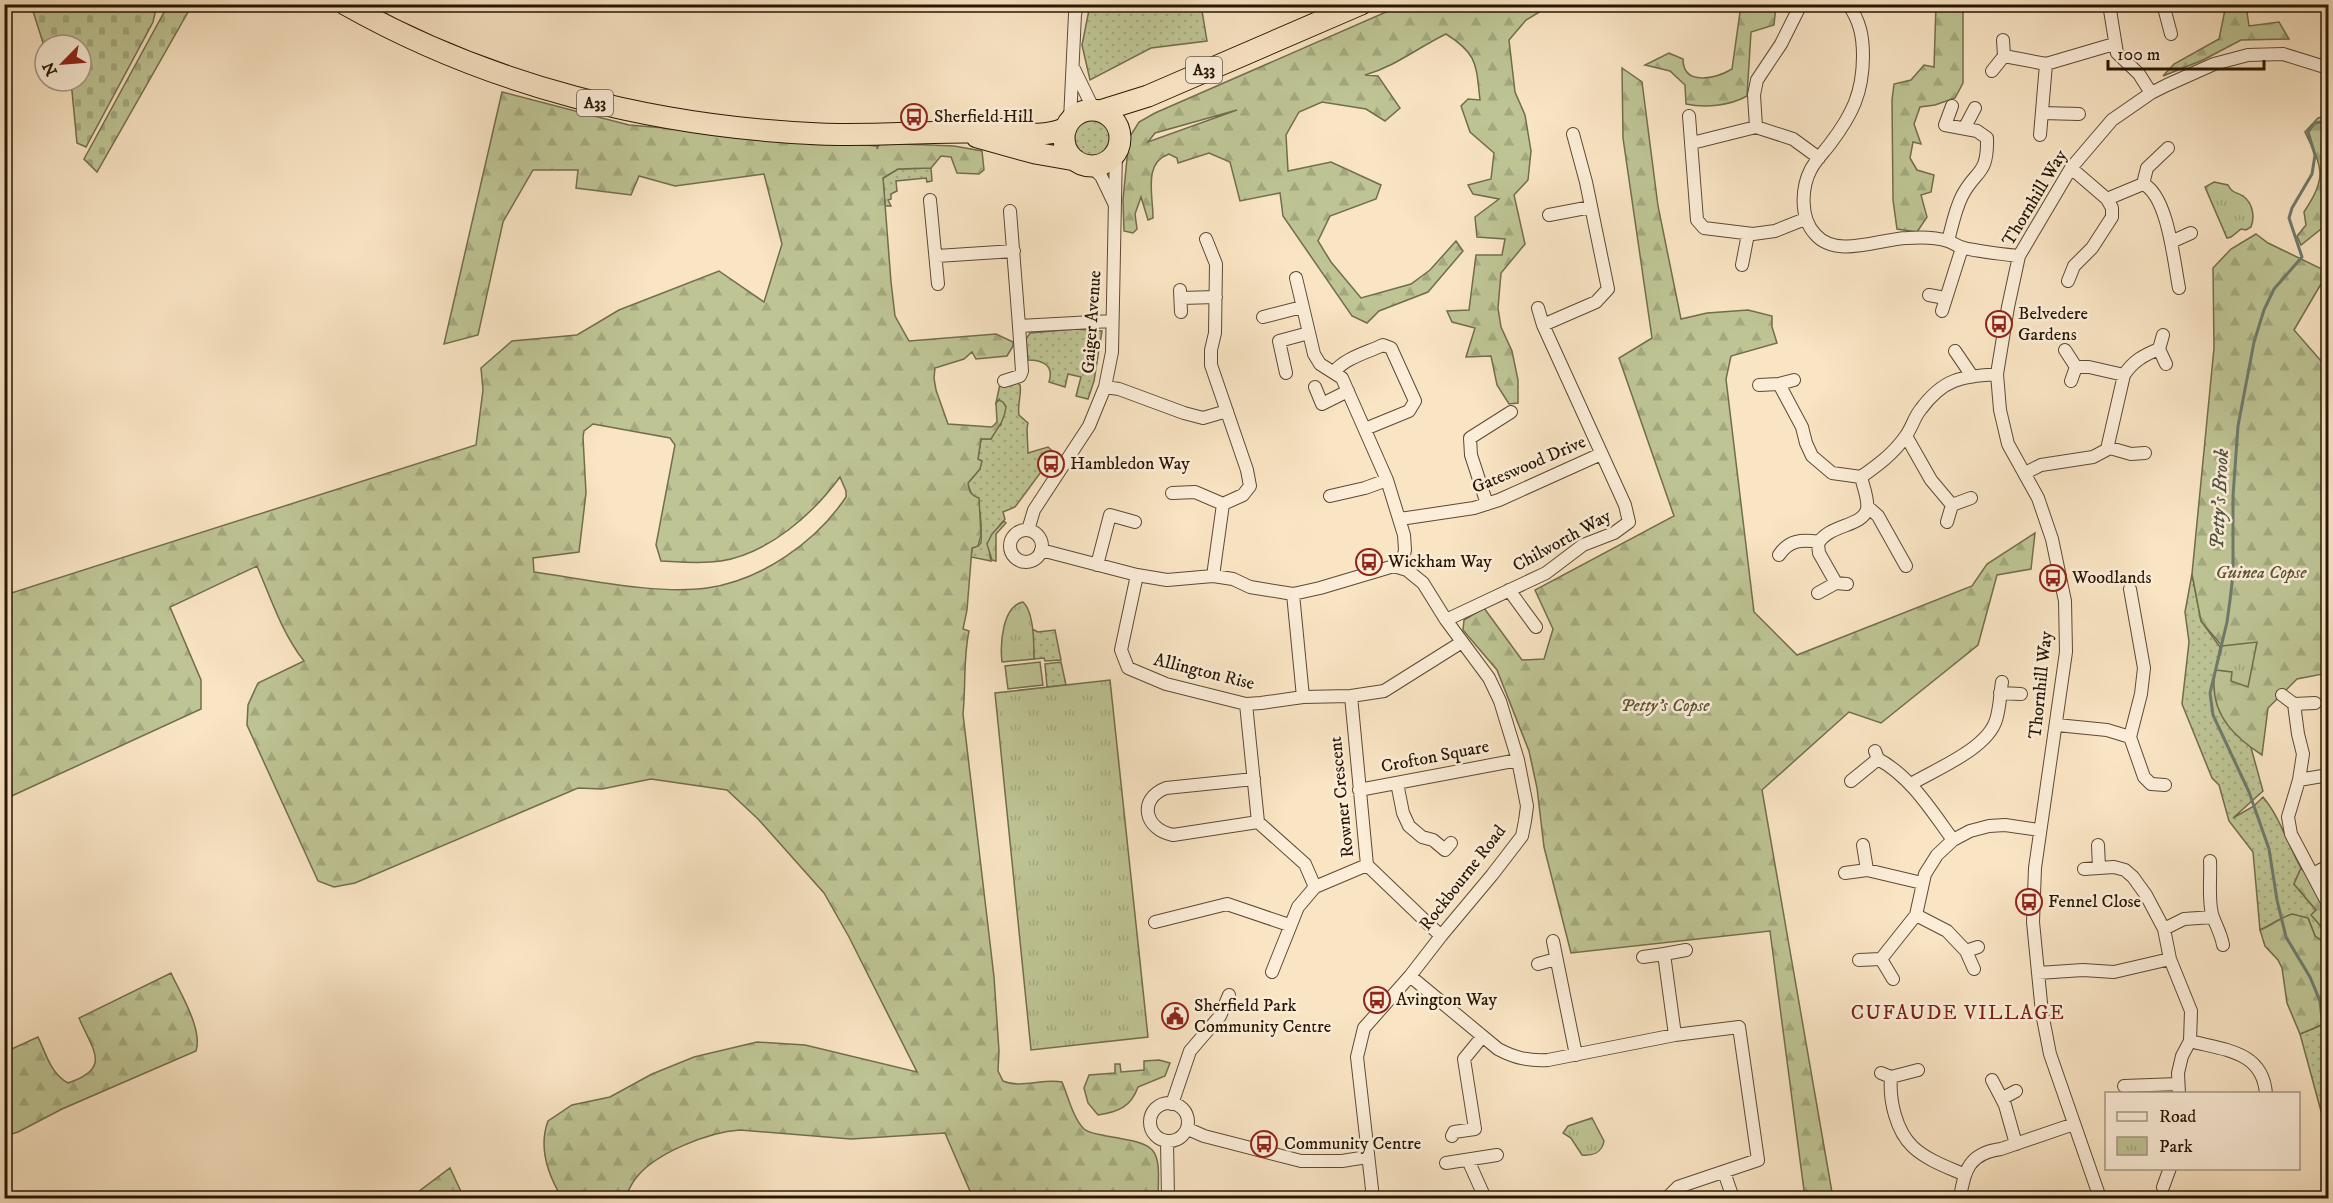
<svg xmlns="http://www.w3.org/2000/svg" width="2333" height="1203" font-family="'IM FELL DW Pica',serif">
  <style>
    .grass { fill: url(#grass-dots); stroke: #726d4c; stroke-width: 1.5 }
    .forest { fill: url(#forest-firs); stroke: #726d4c; stroke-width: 1.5; fill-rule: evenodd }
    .cemetery { fill: url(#cemetery-stones); stroke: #726d4c; stroke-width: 1.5 }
    .park { fill: url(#park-tufts); stroke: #726d4c; stroke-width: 1.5 }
    .pitch { fill: #bec494; stroke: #726d4c; stroke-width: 1.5 }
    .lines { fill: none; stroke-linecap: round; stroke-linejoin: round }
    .stream { stroke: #6e7b6c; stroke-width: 3 }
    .street-casing { stroke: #5c4a33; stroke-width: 14 }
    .highway-casing { stroke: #271603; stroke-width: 23 }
    .street { stroke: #fbedd8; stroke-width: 12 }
    .highway { stroke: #f9e4c3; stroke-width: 21 }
    .labels { text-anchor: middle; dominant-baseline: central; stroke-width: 5; stroke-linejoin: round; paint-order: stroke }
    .shield { fill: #fbedd8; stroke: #675643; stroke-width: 1.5 }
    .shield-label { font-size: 16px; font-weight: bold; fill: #271603 }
    .poi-label { font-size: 18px; fill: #271603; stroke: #fbedd8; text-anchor: start }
    .street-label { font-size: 18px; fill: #271603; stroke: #fbedd8 }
    .park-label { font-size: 18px; font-style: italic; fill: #5c5336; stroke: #fbedd8 }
    .water-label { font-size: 20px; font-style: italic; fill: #515140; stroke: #fbedd8 }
    .neighbourhood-label { font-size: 20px; letter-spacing: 1.5px; fill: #7a1f14; stroke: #fbedd8 }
  </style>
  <defs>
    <pattern id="grass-dots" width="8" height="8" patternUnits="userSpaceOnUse" patternTransform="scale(1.5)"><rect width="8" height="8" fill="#bec494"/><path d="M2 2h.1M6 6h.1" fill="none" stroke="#a3a87e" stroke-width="1.8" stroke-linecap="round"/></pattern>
    <pattern id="forest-firs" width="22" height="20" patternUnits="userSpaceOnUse" patternTransform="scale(1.5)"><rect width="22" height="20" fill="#bec494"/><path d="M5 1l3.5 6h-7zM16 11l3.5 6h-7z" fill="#a3a87e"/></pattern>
    <pattern id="cemetery-stones" width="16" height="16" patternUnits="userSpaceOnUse" patternTransform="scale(1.5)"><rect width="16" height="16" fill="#bec494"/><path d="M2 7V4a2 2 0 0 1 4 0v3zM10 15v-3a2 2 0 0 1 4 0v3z" fill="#a3a87e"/></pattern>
    <pattern id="park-tufts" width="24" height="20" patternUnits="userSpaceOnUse" patternTransform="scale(1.5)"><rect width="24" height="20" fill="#bec494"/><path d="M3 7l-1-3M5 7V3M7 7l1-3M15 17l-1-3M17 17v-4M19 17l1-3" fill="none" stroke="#a3a87e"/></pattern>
  </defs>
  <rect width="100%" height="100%" fill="#f9e4c3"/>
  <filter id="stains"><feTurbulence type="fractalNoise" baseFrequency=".00333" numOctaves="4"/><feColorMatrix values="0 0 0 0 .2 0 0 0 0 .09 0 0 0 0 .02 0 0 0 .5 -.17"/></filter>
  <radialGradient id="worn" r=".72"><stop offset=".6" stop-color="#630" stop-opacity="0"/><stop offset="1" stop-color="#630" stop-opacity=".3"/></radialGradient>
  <path class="grass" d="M1090,5H1201L1207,41L1151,48L1090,80L1082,45Z
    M1072 138a20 20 0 1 1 40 0a20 20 0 1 1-40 0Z
    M931,168L932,181L927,182L926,178L896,181L897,191L891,194V199L888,200L891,206H885L883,178L898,169Z
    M1075,329L1102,331L1094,381L1088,399L1076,396L1081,377L1068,374L1065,387L1049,382C1054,366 1044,360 1028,360L1026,339L1030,333Z
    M1016,382L1020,385C1022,395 1017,404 1019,415L1028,423L1027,429L1028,453L1048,447L1057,455L1049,461L1015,507L1003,512L1005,519C993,532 986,544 991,561L971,557L972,548L978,546L981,543C981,533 982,518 979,509C976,499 969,493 968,483L980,469L978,459L981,439H991L996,429L1001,425L999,400L996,403L1000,384Z
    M2192,574L2201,621L2220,647L2214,684L2250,744L2263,791L2233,818L2254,806L2263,797C2280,817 2288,845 2301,868L2294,884L2316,910L2312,915L2325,931L2328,927V946L2315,936L2308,918C2282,912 2282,920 2260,930L2253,852L2229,821L2219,785L2212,778L2182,704L2189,642L2185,612Z
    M1032,629L1038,632L1055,630L1061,660L1045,661L1044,658L1034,659Z
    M1061,662L1066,685L1047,687L1045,664Z
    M2324,1024L2328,1072V1137L2300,1034Z"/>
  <path class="forest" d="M1402,5H1551L1526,20L1509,40L1515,92L1525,115L1531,151L1528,180L1514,195L1525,244L1501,273L1498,308L1501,327L1512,351L1518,380V403L1509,404L1497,385L1491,356L1466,357L1475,328L1452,322L1447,311L1469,310L1476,255H1502L1505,239L1477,237L1475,217L1499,199L1473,194L1468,185L1491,179L1494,153L1470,132L1461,106L1468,99L1480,100C1476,65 1478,54 1446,34C1417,48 1396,66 1365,75L1378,76L1400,108L1385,121L1366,109L1322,102L1299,112L1286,135L1288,171L1331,162L1381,185L1376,199L1330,216L1318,241L1331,262L1361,298L1411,284L1430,270L1456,241L1463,251L1428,292L1379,311L1367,323L1352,316L1283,216L1280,193L1240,201L1230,162L1209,153L1178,163L1177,158L1169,154C1143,163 1153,194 1153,218L1148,220L1141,197L1135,214L1137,229L1133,233L1124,231L1123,200L1129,138L1139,122L1155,113ZM1237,110L1148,142L1155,133Z
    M1741,5H1776L1774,25L1751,32L1747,96C1729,106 1705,108 1686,104L1685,85L1670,71L1645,65L1669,53L1683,59C1683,87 1717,78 1732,69Z
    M1936,5H1963V83L1955,98L1935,105L1920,107L1914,124L1921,144L1913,142L1910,158L1917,170L1934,175L1931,192L1921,195L1927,217L1917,232L1897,229L1893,200L1892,100L1894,84L1911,80L1924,65L1934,67Z
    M2226,5H2246L2249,26L2279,22L2289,39L2241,40L2203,60L2163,76L2174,64L2219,39Z
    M1622,68L1642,82L1658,206L1681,319L1707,313L1748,310L1772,316V327L1777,343L1731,356L1726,379L1754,612L1797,655L1972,586L1987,564L2035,533L2031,569L1997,575L1978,645L1881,723L1849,712L1762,790L1833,1198H1805L1770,931L1571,953L1544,847L1537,788L1529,751L1497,670L1463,630L1464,620L1484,608L1522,660L1544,659L1553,629L1535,590L1674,516L1619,358L1652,338L1623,138Z
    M502,92L629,125L877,146V149L880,143L954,146L982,151L984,170L979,174L957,173L951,157L941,156L931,168L898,169L883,178L891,282L895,316L909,341L996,334L1013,342V346L1007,356L976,359L972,352L964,359L935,368L934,378L936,390L948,424L992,427L997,422L996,403L999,400L1003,402L1006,407C1004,422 998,427 991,439H981L978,459L982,461L980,469L968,483C969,491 970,495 979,498L981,535L978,546L972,548L967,610L963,629L969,631C963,660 966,685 963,714L994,977L999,1051L998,1071L1003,1081C1021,1089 1043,1078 1062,1082C1068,1096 1073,1118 1084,1129C1090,1134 1099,1134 1106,1136C1159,1145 1160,1145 1158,1198H973L945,1133L851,1139L740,1130C709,1132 655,1153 636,1178C631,1184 628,1192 625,1198H562C548,1175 538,1148 548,1121L572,1105L610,1097L652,1074L694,1057L757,1042L805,1045L917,1072L849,937L824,893L758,819L727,790L651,779L602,789L578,788L355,883L334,887L318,881L247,725L248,705L258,683L304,661C282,633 271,599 257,566L170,607L201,680V709L5,799V595L476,445L483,390L481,368L512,341L577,335L619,310L719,271L764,302L782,244L764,174L675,186L639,176L631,195L576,188L578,170H533L503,222L478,335L444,344ZM593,424L670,438L675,445L656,545L661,561C681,562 701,564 721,561C769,553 812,515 840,477L846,491V497C816,542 762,580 707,588C657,595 585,579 534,572L533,558L579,552L586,493L583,437L584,431Z
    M2328,115V188L2324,200L2326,225L2301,245L2297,236L2306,225L2304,212C2327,177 2323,169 2305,132L2318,118Z
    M2256,234L2268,243L2328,272L2294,330L2328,369V673L2297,679L2268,708L2262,755C2236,738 2213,717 2214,683C2214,671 2220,658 2222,646L2201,621L2192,574L2214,348L2213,268L2231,249Z
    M1004,521L1006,523L996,534V561L992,560L987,544L992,534Z
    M2301,868C2314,880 2333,914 2326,932L2311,915L2316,910L2294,884Z
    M2292,914L2308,918L2315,936L2328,945V993L2319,998L2324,1024L2300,1034L2287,1003L2282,968L2278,960L2265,946L2260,930C2272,925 2280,918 2292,914Z
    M171,973C180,993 203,1029 196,1051L62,1109L18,1132L5,1136V1052L38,1037C46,1054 51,1074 68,1083C112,1068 93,1051 79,1018Z
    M1159,1060L1170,1063L1165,1076L1138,1087C1131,1107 1118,1112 1098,1115L1088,1103L1084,1088L1089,1075L1115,1073V1064H1120L1121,1072L1144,1070V1061Z
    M450,1168L464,1198H410Z"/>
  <path class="cemetery" d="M31,5H157L153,22L86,147L77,143L71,81H81V45H45V49Z
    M168,5H192L97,172L84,159Z"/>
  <path class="park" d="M2214,182L2228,185C2232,193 2236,192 2243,196C2253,203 2255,217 2251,227L2246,230L2241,229L2231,237L2227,238L2205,187Z
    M1023,602C1034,612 1034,644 1034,659L1002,662C1000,645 1002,606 1023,602Z
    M2257,642L2248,687L2231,681L2232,672L2216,670L2222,646Z
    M1110,680L1148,1037L1031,1050L995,693Z
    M1592,1118L1604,1141C1602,1153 1592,1156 1582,1155L1571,1138L1563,1133L1568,1126Z"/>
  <path class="pitch" d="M1040,662L1043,685L1008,689L1005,666Z"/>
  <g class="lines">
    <path class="stream" d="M2328,121L2315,123L2308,132L2315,155L2312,174L2292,208L2289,218L2302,257L2274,289L2264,310L2254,342L2238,426L2233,496V575L2230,600L2227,622L2210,693L2213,715L2249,792L2269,849L2277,900L2286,937L2310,977L2320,1001L2328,1072"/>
    <defs>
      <path id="street" d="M1848,4C1860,21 1863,36 1863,56C1863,93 1852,115 1830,144C1824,152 1816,160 1811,169C1801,188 1800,218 1815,234C1836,259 1879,239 1907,238C1920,237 1935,237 1948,241C1954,243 1958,247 1964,248C1982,252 2001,254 2019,256
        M2109,4L2117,53L2139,74L2151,93
        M2163,4L2171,34
        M2004,56L2046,64L2114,44
        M1074,69L1094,110
        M1992,71L2004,56L2003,40
        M2042,113L2079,114
        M1689,116L1697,220L1704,228L1753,234L1775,231L1805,219
        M1070,120L1075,14L1078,4
        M1756,127L1754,95L1757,80L1781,44L1801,4
        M1965,127L1975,108
        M2040,135L2046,64
        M1692,143L1756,127L1793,139L1819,158
        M1091,166L1101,176L1114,203
        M2143,184L2147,168L2168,148
        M2107,199L2143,184C2168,195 2174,263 2179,288
        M930,200L938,284
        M1010,211L1019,326
        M1549,215L1591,207
        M1948,241C1952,226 1955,210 1962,196C1976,169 1988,176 1987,138L1977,131L1945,125L1952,106
        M2171,242L2191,233
        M937,256L1014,251
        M1742,265L1748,234
        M1296,278L1314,354L1320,364L1342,378L1387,480L1404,535L1405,550L1401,568
        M2068,281L2074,266L2092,248L2112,217V208L2107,199L2071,168
        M1180,290L1181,312
        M1929,295L1945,298
        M1181,298L1216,297
        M1942,311L1962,248
        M1263,317L1302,307
        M1543,325L1596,302L1608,289L1586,182L1573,134
        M2163,335L2159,349L2166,364
        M2065,350L2076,367H2089L2124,375
        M1955,351L1972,376
        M1334,372C1345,358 1366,353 1383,345L1391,348L1415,401L1409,411L1365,429
        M1286,373L1279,341L1309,333
        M1004,381L1020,376L1022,371L1019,326L1112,321
        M2071,381L2076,367
        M1779,384L1802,427L1806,443L1812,456L1832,473L1861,477C1878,465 1893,454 1905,437C1912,428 1914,417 1921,409C1944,378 1961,377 1997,374
        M1759,385L1779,384L1794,380
        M1105,387L1119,389L1184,413L1203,418L1227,411
        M1315,387L1322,404L1348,391
        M1906,436L1931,480L1952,505
        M2107,449L2124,375C2133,361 2144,355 2159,349
        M2025,473L2041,465L2093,457L2110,448L2131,454L2145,453
        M1172,493L1195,492L1223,504L1243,495L1250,486L1247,470L1211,365V350L1215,333L1216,264L1206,239
        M1330,496L1365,488L1387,480
        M1487,504L1471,455L1470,438L1511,412
        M1868,507L1878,516L1906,566
        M1400,519L1474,508L1499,500L1601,454
        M1947,522L1952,505L1971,498
        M1028,530L1034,510L1089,426L1105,387L1112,352L1116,150
        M1010 546a16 16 0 1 1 32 0a16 16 0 1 1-32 0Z
        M1041,550L1137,575L1167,580L1213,576L1233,579L1250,587L1293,594L1320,588L1394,566L1407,570L1423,583L1446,620L1489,678L1500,701L1518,760L1527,806L1525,821L1522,836L1492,875L1441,936L1410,976L1364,1028L1357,1057L1373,1198
        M1779,555C1789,540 1802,539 1819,542
        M1097,565L1110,515L1135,522
        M1137,575L1121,650L1128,668L1166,684L1246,704L1261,703L1303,697L1351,696L1384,691L1462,642
        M1213,576L1223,504
        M1836,583L1819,553L1818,544C1828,524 1863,527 1867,509C1869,500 1863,486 1861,477
        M2130,589L2144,668L2141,694L2130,737L2144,777L2151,784L2165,785
        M1509,590L1536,627
        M1818,593L1836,583L1847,584
        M1293,594L1303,697
        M1446,620L1546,573L1583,545L1614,533L1629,522L1625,505L1543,325L1538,308
        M2000,693L2021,694
        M2282,695L2294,704L2315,703
        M1351,696L1367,865L1441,936
        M1246,704L1258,822L1305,864L1315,887
        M2294,704L2298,734L2303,754L2299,780L2288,817L2291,834L2328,904
        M2057,725L2107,730L2130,737
        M1875,751L1878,759C1911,777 1931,810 1953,840
        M1254,779L1166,788C1137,799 1145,830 1173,835L1258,822
        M2299,780L2328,775
        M1851,781L1878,759
        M1397,783L1403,813L1409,826L1422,837L1433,840L1445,850L1451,843
        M1911,784C1936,769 1987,749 1996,720C2000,708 2000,694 2002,682
        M1359,790L1518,760
        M1863,845L1867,870
        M2098,845L2099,868
        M2210,861C2211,877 2208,898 2212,914C2215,924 2221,933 2223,945
        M2084,869L2114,867L2125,870L2133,877L2146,895L2164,929L2170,959L2191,1011L2190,1041L2182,1056L2178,1073L2179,1094
        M1845,873L1867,870L1922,883
        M2313,874L2328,866
        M1916,915L1947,931L1966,951L1974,969
        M1155,922L1227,904L1289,925
        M2164,929L2184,919L2213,917
        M1553,941L1576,1055
        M1966,951L1978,947
        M1664,954L1686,950
        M1643,957L1664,954L1675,1035
        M1881,959L1916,915L1925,874L1937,855L1953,840L1970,831L1989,826L2005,825L2039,830
        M1859,960L1881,959L1893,979
        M1538,964L1556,959
        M1272,972L1298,907L1315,887L1367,865
        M2038,973L2083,970L2114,972L2170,959
        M1410,976L1498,1049C1515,1058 1528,1061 1548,1060L1675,1035L1739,1027L1758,1160L1678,1187L1667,1198
        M2190,1041C2224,1050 2263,1051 2266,1094
        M1881,1073L1891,1077L1918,1070
        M1891,1077C1889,1100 1896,1131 1913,1147C1927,1160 1947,1167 1963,1174
        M1992,1080L2005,1105L2016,1144
        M2124,1086L2178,1084
        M2003,1098L2016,1091
        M1150 1122a19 19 0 1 1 38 0a19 19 0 1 1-38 0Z
        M1172,1104L1190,1051L1220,1016L1229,995
        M1188,1129L1204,1136L1301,1161H1342L1367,1157
        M1452,1136L1454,1132L1475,1129L1464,1059L1482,1037
        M1167,1141L1168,1198
        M1468,1160L1485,1198
        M1446,1163L1497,1155
        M1724,1172L1733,1198
        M2163,1187L2170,1168
        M1960,1198C1964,1171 1969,1153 2001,1149L2074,1124
        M2100,1198L2050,1054L2042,1013L2033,922L2035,868L2066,652L2065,601L2052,539L2038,498L2008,444L2000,410L1997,374L2008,307L2019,256L2071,168L2112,120L2151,93L2167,85L2214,64L2248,55L2283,54L2328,68"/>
      <path id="highway" d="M345,4C490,86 655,127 820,134C869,136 917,132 966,132C1002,120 1028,145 1066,128
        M1064 138a28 28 0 1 1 56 0a28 28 0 1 1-56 0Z
        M1100,111L1148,96L1361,4
        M977,137L1035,153L1075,160"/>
    </defs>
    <use href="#street" class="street-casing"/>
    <use href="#highway" class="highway-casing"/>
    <use href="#street" class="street"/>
    <use href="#highway" class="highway"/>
  </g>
  <defs>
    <symbol id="bus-ring" viewBox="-11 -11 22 22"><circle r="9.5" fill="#fbedd8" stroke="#8f2418" stroke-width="1.5"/><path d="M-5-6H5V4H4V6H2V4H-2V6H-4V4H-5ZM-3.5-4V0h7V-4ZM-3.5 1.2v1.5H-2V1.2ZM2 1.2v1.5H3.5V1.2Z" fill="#8f2418"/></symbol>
    <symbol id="civic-ring" viewBox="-11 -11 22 22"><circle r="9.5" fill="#fbedd8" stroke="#8f2418" stroke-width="1.5"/><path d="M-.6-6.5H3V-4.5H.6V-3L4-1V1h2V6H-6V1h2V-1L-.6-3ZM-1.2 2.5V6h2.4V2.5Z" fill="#8f2418"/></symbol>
  </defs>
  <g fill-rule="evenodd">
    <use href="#bus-ring" x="899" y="102" width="30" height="30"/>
    <use href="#bus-ring" x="1984" y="309" width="30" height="30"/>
    <use href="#bus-ring" x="1036" y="449" width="30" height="30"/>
    <use href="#bus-ring" x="1354" y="547" width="30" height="30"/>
    <use href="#bus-ring" x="2038" y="563" width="30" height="30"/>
    <use href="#bus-ring" x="2014" y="887" width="30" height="30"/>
    <use href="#bus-ring" x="1362" y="985" width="30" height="30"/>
    <use href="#civic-ring" x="1160" y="1001" width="30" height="30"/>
    <use href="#bus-ring" x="1249" y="1129" width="30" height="30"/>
  </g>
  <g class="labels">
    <g class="shield">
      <rect x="1186" y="57" width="36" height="26" rx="4.5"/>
      <rect x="577" y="90" width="36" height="26" rx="4.5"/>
    </g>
    <g class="shield-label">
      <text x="1204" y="70">A33</text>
      <text x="595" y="103">A33</text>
    </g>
    <g class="poi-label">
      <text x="934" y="117">Sherfield Hill</text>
      <text x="2018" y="314">Belvedere<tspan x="2018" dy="21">Gardens</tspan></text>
      <text x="1070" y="464">Hambledon Way</text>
      <text x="1388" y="562">Wickham Way</text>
      <text x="2072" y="578">Woodlands</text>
      <text x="2048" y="902">Fennel Close</text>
      <text x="1396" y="1000">Avington Way</text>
      <text x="1194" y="1006">Sherfield Park<tspan x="1194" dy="21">Community Centre</tspan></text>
      <text x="1284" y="1144">Community Centre</text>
    </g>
    <g class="street-label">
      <text transform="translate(2035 198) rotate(-59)">Thornhill Way</text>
      <text transform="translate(1092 322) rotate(-86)">Gaiger Avenue</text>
      <text transform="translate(1529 465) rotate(-23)">Gateswood Drive</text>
      <text transform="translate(1562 541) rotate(-29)">Chilworth Way</text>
      <text transform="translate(1204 672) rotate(14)">Allington Rise</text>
      <text transform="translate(2041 685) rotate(-84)">Thornhill Way</text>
      <text transform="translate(1435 757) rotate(-11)">Crofton Square</text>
      <text transform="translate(1342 797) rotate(-96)">Rowner Crescent</text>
      <text transform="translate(1463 878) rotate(-52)">Rockbourne Road</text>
    </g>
    <g class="park-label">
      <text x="2261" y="573">Guinea Copse</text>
      <text x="1665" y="706">Petty's Copse</text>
    </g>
    <g class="water-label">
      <text transform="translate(2220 499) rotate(-87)">Petty's Brook</text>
    </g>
    <g class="neighbourhood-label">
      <text x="1958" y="1013">CUFAUDE VILLAGE</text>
    </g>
  </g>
  <rect width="2333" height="1203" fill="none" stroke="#f9e4c3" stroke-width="24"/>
  <rect x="6" y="6" width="2321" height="1191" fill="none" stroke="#271603" stroke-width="3"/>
  <rect x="12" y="12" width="2309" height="1179" fill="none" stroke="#271603" stroke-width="1.5"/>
  <rect x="2105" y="1092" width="195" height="78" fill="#fbedd8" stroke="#a69783" stroke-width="1.5"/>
  <rect x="2117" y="1112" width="30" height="9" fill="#fbedd8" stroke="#a69783" stroke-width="1.5"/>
  <text x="2159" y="1122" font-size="18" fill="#271603">Road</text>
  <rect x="2117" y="1137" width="30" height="18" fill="url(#park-tufts)" stroke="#a69783" stroke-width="1.5"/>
  <text x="2159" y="1152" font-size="18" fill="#271603">Park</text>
  <g transform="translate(63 63) rotate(245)"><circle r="28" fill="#fbedd8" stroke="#a69783" stroke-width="1.5"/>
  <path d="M0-4.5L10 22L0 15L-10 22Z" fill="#8f2418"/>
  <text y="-9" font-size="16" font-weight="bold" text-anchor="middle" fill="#271603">N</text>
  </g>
  <path d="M2108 60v9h156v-9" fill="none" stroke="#271603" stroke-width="3"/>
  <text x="2117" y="60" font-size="18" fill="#271603" stroke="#fbedd8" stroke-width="4.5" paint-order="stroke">100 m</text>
  <rect width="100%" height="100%" filter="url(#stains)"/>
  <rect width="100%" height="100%" fill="url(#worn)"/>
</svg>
